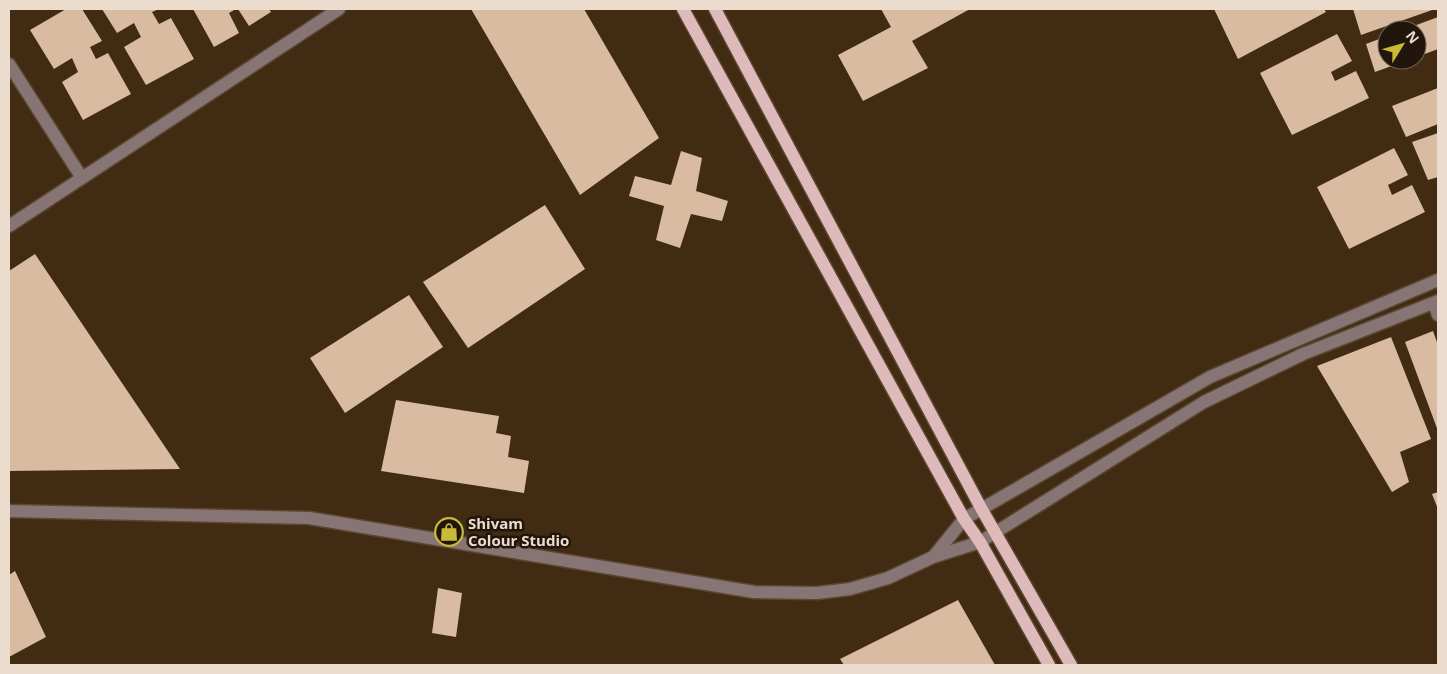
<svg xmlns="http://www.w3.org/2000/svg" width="1447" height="674" font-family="'Open Sans',sans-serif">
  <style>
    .building { fill: #d8bba0 }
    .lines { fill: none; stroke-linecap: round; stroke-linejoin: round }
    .minor-casing { stroke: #5c4730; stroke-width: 15 }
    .major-casing { stroke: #5c4730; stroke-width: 15 }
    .minor { stroke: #877575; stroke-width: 12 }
    .major { stroke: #dfbaba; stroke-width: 12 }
    .labels { text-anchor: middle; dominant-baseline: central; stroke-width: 5; stroke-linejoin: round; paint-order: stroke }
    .poi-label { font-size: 15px; font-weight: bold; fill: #ebdcce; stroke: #20160b; text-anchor: start }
  </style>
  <rect width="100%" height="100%" fill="#412b12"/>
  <path class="building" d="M66,9H82L102,41L90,47L96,59L108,53L131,94L83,120L62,82L78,72L72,58L54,69L30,30Z
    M102,9H159L152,12L159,24L171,18L194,59L146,85L124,47L141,37L134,23L117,33Z
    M193,9H236L229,13L239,33L214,47Z
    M238,9H269L271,12L249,26Z
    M471,9H584L659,138L580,195Z
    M881,9H970L912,41L928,68L863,101L838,55L891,27Z
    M1214,9H1324L1326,12L1238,59Z
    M1353,9H1435L1361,35Z
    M1438,17V49L1417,57V30H1403Z
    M1337,34L1352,61L1331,72L1335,81L1356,71L1369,98L1292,135L1260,73Z
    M1387,36V60H1408L1375,72L1366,44Z
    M1438,88V124L1406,137L1392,106Z
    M1438,133V177L1428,180L1412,142Z
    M1394,148L1408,175L1388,185L1392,195L1412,185L1425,212L1349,249L1317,187Z
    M681,151L702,158L696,191L728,201L722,221L691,214L680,248L656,240L664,206L629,196L635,176L671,185Z
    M545,205L585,269L468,348L423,282Z
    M35,254L180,469L9,471V271Z
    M409,295L443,347L345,413L310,358Z
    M1433,331L1438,345V431L1405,342Z
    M1391,337L1431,439L1400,452L1409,482L1392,492L1317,366Z
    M396,400L499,416L496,433L511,436L508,457L529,461L524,493L381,471Z
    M1438,492V509L1432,494Z
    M15,571L46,637L9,657V575Z
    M438,588L462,593L456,637L432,633Z
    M958,600L995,665H844L840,659Z"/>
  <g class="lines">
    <defs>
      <path id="minor" d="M9,64L82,178
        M9,226L339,9
        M1434,303L1438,315
        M9,511L309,518L754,592L817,593L850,589L888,578L933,557L980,542L1204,402L1303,354L1438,301
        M933,557L964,519L1210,377L1438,280"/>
      <path id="major" d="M683,9L964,519L980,542L1049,665
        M715,9L981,508L1071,665"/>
    </defs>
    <use href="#minor" class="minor-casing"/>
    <use href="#major" class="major-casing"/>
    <use href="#minor" class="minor"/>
    <use href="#major" class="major"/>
  </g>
  <defs>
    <symbol id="shop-ring" viewBox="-11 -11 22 22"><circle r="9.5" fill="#20160b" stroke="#cbba39" stroke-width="1.5"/><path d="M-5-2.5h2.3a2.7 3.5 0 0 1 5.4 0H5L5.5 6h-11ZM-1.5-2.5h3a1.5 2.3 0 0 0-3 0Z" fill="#cbba39"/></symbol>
  </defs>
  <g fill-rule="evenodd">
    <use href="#shop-ring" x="433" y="516" width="32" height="32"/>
  </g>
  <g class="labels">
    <g class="poi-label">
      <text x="468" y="523">Shivam<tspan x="468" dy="17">Colour Studio</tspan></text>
    </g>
  </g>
  <rect width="1447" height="674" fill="none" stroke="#ebdcce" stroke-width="20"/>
  <g transform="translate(1402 45) rotate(53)"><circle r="24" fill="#20160b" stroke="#716559"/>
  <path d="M0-4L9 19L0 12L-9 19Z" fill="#cbba39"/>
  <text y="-8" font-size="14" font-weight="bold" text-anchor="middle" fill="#ebdcce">N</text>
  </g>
</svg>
